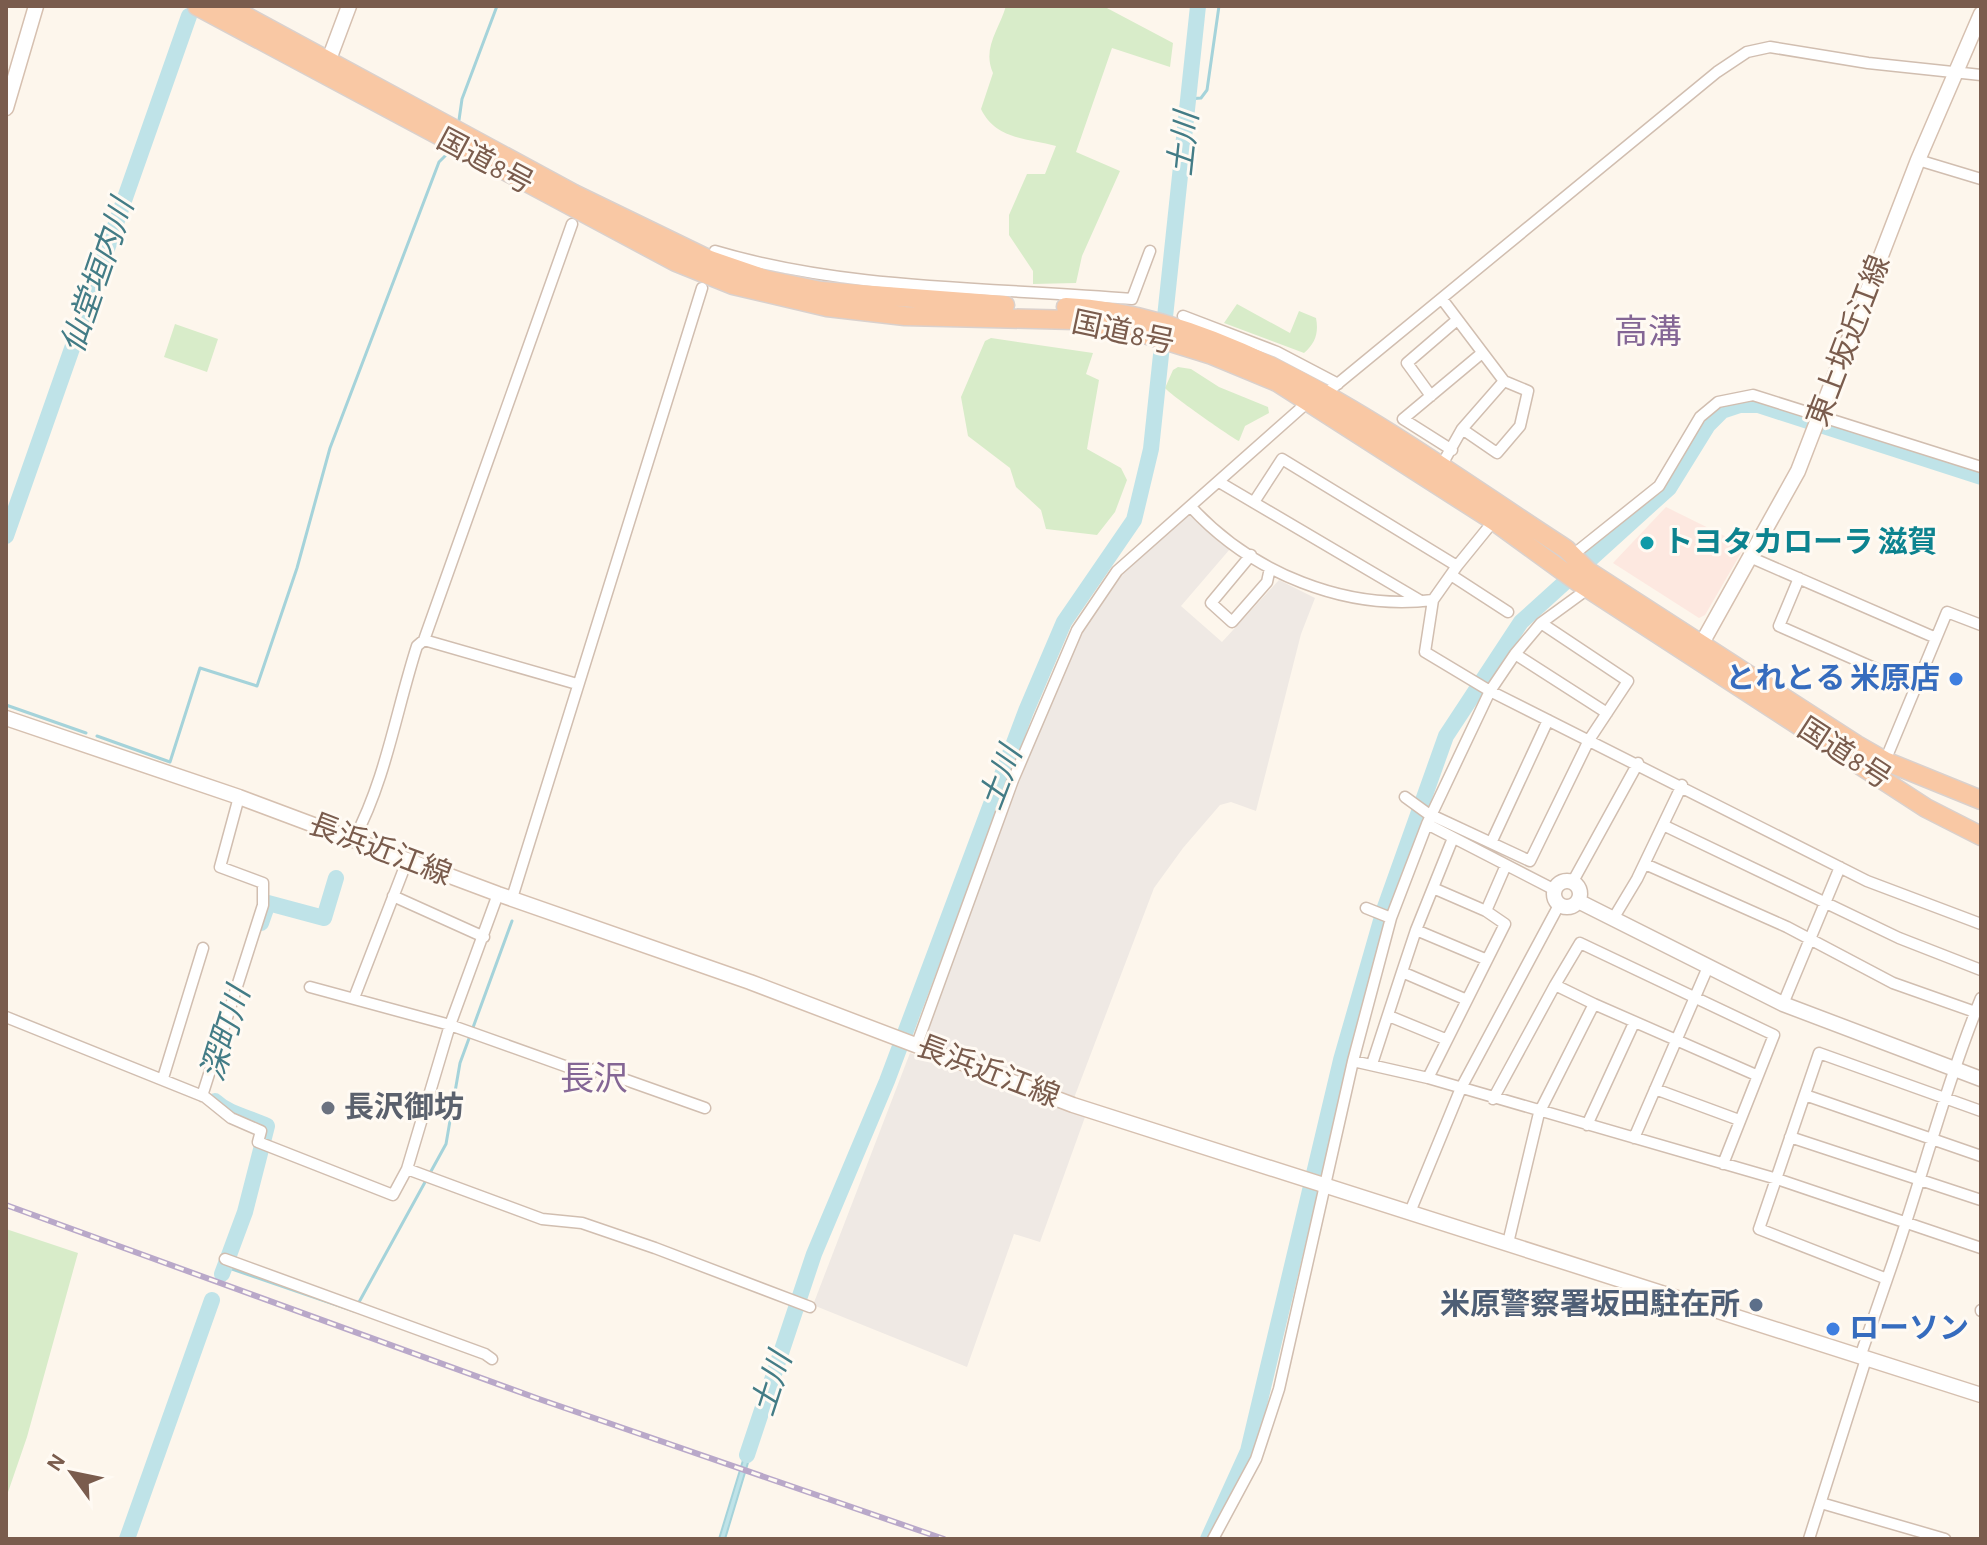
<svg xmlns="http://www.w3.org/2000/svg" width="1987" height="1545" font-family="'Alegreya Sans','Noto Sans JP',sans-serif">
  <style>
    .commercial { fill: #fde8e0 }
    .industrial { fill: #efe9e4 }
    .green { fill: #d8ecc9 }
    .water { fill: #bfe3e8; stroke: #a5d3da; stroke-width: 2 }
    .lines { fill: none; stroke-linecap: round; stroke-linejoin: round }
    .stream { stroke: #a5d3da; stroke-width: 3 }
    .river { stroke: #bfe3e8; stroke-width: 16 }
    .minor-casing { stroke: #d1beb0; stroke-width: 13 }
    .tertiary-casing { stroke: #d1beb0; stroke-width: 17 }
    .secondary-casing { stroke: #d6c0b0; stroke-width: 17 }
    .trunk-casing { stroke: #dad1cd; stroke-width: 21 }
    .minor { stroke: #fff; stroke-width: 10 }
    .tertiary { stroke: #fff; stroke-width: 14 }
    .secondary { stroke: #fff; stroke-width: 14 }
    .trunk { stroke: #f9c8a4; stroke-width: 18 }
    .rail-casing { stroke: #b9a8c9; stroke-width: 6 }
    .rail { stroke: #fffaf3; stroke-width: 3; stroke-dasharray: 9; stroke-linecap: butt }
    .culture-dot { fill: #0f9aa8; stroke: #fffaf3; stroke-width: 3 }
    .shop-dot { fill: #3f7fe0; stroke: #fffaf3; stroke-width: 3 }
    .worship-dot { fill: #6b7280; stroke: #fffaf3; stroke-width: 3 }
    .service-dot { fill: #5c6f8a; stroke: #fffaf3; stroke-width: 3 }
    .labels { text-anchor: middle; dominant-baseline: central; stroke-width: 6; stroke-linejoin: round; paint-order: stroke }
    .street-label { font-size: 30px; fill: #7a5c4d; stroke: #fffaf3 }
    .culture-label { font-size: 30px; font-weight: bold; fill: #0d838f; stroke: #fffaf3; text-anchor: start }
    .shop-label { font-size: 30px; font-weight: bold; fill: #366cbe; stroke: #fffaf3; text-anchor: end }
    .worship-label { font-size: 30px; font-weight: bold; fill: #5b616d; stroke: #fffaf3; text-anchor: start }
    .service-label { font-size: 30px; font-weight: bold; fill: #4e5e75; stroke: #fffaf3; text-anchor: end }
    .water-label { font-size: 32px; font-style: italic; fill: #437c86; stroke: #fffaf3 }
    .quarter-label { font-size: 34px; fill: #846695; stroke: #fffaf3 }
  </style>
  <rect width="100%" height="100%" fill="#fdf6ec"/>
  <path class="commercial" d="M1666,507L1745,546L1705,615L1699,618L1613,563Z"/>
  <path class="industrial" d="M1190,514L1230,549L1181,606L1222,642L1279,580L1315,598L1301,634L1256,811L1231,802L1220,805L1183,848L1154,888L1074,1098L921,1042L1041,725L1079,635L1120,575Z
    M910,1053L1085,1117L1040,1242L1014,1234L967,1367L813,1305Z"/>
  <path class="green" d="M1006,6L1105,7L1173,43L1170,67L1112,48L1076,152L1120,171L1082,256L1076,283L1033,284V271L1009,235V215L1027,174H1045L1056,146C1027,138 996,140 981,109L993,73C982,48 999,30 1006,6Z
    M1237,304L1290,333L1299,311L1316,318C1319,333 1315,344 1304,353L1224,323Z
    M175,324L218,339L207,372L164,357Z
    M991,338L1093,353L1086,374L1099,380L1087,449L1121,468L1127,480L1115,512L1097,535L1046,529L1041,510L1016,487L1010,468L968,436L961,397L985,341Z
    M1178,367L1191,369L1219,387L1268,407L1269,413L1245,426L1239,441C1229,436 1168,393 1165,388L1173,370Z
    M6,1229L78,1253L27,1437L6,1498Z"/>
  <path class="water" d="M751,1434L756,1436L725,1539H719Z"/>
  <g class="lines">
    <path class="stream" d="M1188,99L1201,98L1207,90L1219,6
      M459,120L462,99L497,6
      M6,705L86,733
      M97,736L170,762L200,668L257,686L297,568L330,448L439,162L448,153
      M226,1267L354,1311
      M358,1304L446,1144L460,1063L512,921"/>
    <path class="river" d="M6,536L189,16
      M261,923L268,903L324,918L336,878
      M215,1101C230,1115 249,1117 267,1126L245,1212L222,1274
      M747,1455L814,1254L887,1081L1026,711L1064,622L1134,520L1151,449L1198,6
      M127,1539L212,1300
      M1208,1539L1248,1451L1341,1060L1384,910L1446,736L1521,622L1669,488L1708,425L1722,411L1740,405H1758L1981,477"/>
    <defs>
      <path id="minor" d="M1918,160L1981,179
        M715,251C850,291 991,287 1132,299L1150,251
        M1442,299L1504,381L1528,391L1520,426L1497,453L1462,429
        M1183,316L1277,352L1338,384
        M1324,395L1717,72L1747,52L1770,47L1868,63L1981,75
        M1431,396L1407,363L1457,320
        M1452,450L1403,419L1482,353
        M1440,468L1462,429L1504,381
        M1219,482L1421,601
        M1254,502L1282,459L1457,566L1433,600
        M1191,507C1252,573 1345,611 1433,600L1425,652L1490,691L1867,881L1981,924
        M1579,550L1659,486L1700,417L1718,402L1753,395L1981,467
        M1251,555L1211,603L1232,622L1267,582L1270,568
        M1752,558L1936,638
        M1457,566L1496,518
        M1451,575L1508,612
        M1799,578L1779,626L1915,686
        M424,640L577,684
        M1515,654L1607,713
        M1885,761L1947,612L1981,625
        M1405,797L1427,813L1530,861L1589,740L1628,681L1541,623
        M1427,824L1555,890
        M1663,825L1899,938L1981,970
        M354,839C386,779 396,711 417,646L424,640L572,224
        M1491,843L1548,720
        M1645,864L1787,927L1893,983L1975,1012
        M1572,883L1638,763
        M1433,888L1486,911
        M393,896L484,937
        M512,898L702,288
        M1366,908L1391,918
        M1613,919L1637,879L1682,785
        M1416,930L1453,838
        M1555,985L1580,943L1774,1035L1723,1164
        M310,987L450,1025L590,1075L595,1069L705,1108
        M354,998L407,861
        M1981,998C1944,1089 1920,1186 1887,1279L1759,1229L1819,1053L1981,1111
        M1467,1000L1402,972L1416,930L1485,959
        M1594,1004L1756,1075
        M1783,1004L1840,867
        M1389,1016L1445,1039
        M6,1017L205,1097L231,1118L261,1131L258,1142L393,1195L407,1169L450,1025L498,894
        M917,1044L1013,780L1077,630L1117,571L1309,401
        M1353,1061L1428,1078L1777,1179L1981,1248
        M1372,1064L1402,972
        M163,1078L203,948
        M1428,1078L1505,924L1486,911L1506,865
        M1655,1089L1739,1120
        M1805,1095L1981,1156
        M202,1096L263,905V883L220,867L239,797
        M1493,1099L1555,985L1594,1004L1539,1113L1508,1243
        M1587,1125L1634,1023
        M1790,1137L1981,1200
        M1634,1138L1708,967
        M407,1169L542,1219L582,1223L655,1248L810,1307
        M1410,1212L1461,1088L1559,905
        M225,1259L485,1354L492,1359
        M1981,1310V1311
        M1860,1357L1887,1279
        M1821,1503L1945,1539
        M1213,1539L1256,1459L1279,1389L1353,1061L1391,918L1427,824L1490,691L1515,654L1541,623L1589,588
        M1809,1539L1866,1359"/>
      <path id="tertiary" d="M1554 894a13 13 0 1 1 26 0a13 13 0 1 1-26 0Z
        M1578,901L1783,1004L1981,1079"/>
      <path id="secondary" d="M325,70L349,6
        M6,108L36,6
        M1697,652L1798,471L1918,160L1981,14
        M6,718L239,797L498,894L750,982L1073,1105L1981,1395"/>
      <path id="trunk" d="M197,6L676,262L733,285L827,307L905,316L1075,320L1138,332L1212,355L1277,382L1494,521L1578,582L1926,808L1981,836
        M227,6L574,194L710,260L768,280L821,291L1005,305
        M1066,307C1243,315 1421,456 1566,549L1588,571L1857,745L1885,761L1981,800"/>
    </defs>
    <use href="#minor" class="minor-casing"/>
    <use href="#tertiary" class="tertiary-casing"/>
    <use href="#secondary" class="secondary-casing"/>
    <use href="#trunk" class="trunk-casing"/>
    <use href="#minor" class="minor"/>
    <use href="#tertiary" class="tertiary"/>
    <use href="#secondary" class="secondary"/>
    <use href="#trunk" class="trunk"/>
    <defs>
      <path id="rail" d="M6,1205L539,1399L944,1539"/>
    </defs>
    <use href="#rail" class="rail-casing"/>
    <use href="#rail" class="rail"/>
  </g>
  <circle class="culture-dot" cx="1647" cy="543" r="8"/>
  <g class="shop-dot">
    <circle cx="1956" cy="679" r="8"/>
    <circle cx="1833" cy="1329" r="8"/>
  </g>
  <circle class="worship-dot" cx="328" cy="1108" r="8"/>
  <circle class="service-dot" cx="1756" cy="1305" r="8"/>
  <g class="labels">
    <g class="street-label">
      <text transform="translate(485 162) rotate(28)">国道8号</text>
      <text transform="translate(1123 333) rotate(12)">国道8号</text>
      <text transform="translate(1849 341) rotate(-69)">東上坂近江線</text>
      <text transform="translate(1844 754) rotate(33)">国道8号</text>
      <text transform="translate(380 850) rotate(21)">長浜近江線</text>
      <text transform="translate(988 1072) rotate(21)">長浜近江線</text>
    </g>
    <g class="culture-label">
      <text x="1663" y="543">トヨタカローラ 滋賀</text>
    </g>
    <g class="shop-label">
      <text x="1940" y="679">とれとる 米原店</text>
      <text x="1849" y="1329" text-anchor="start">ローソン</text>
    </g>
    <g class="worship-label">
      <text x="344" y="1108">長沢御坊</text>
    </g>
    <g class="service-label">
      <text x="1740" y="1305">米原警察署坂田駐在所</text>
    </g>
    <g class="water-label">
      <text transform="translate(1184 144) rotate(-84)">土川</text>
      <text transform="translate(98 276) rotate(-71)">仙堂垣内川</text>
      <text transform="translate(1001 778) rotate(-69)">土川</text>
      <text transform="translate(226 1034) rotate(-73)">深町川</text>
      <text transform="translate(772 1384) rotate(-72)">土川</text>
    </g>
    <g class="quarter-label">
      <text x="1648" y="333">高溝</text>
      <text x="594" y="1080">長沢</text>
    </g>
  </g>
  <rect width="1987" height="1545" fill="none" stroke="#7a5c4d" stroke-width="16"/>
  <g transform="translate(72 1473) rotate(303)" stroke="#fffaf3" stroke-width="6" paint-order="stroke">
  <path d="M0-6L14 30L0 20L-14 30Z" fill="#7a5c4d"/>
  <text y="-12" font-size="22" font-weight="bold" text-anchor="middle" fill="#7a5c4d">N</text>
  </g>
</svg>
